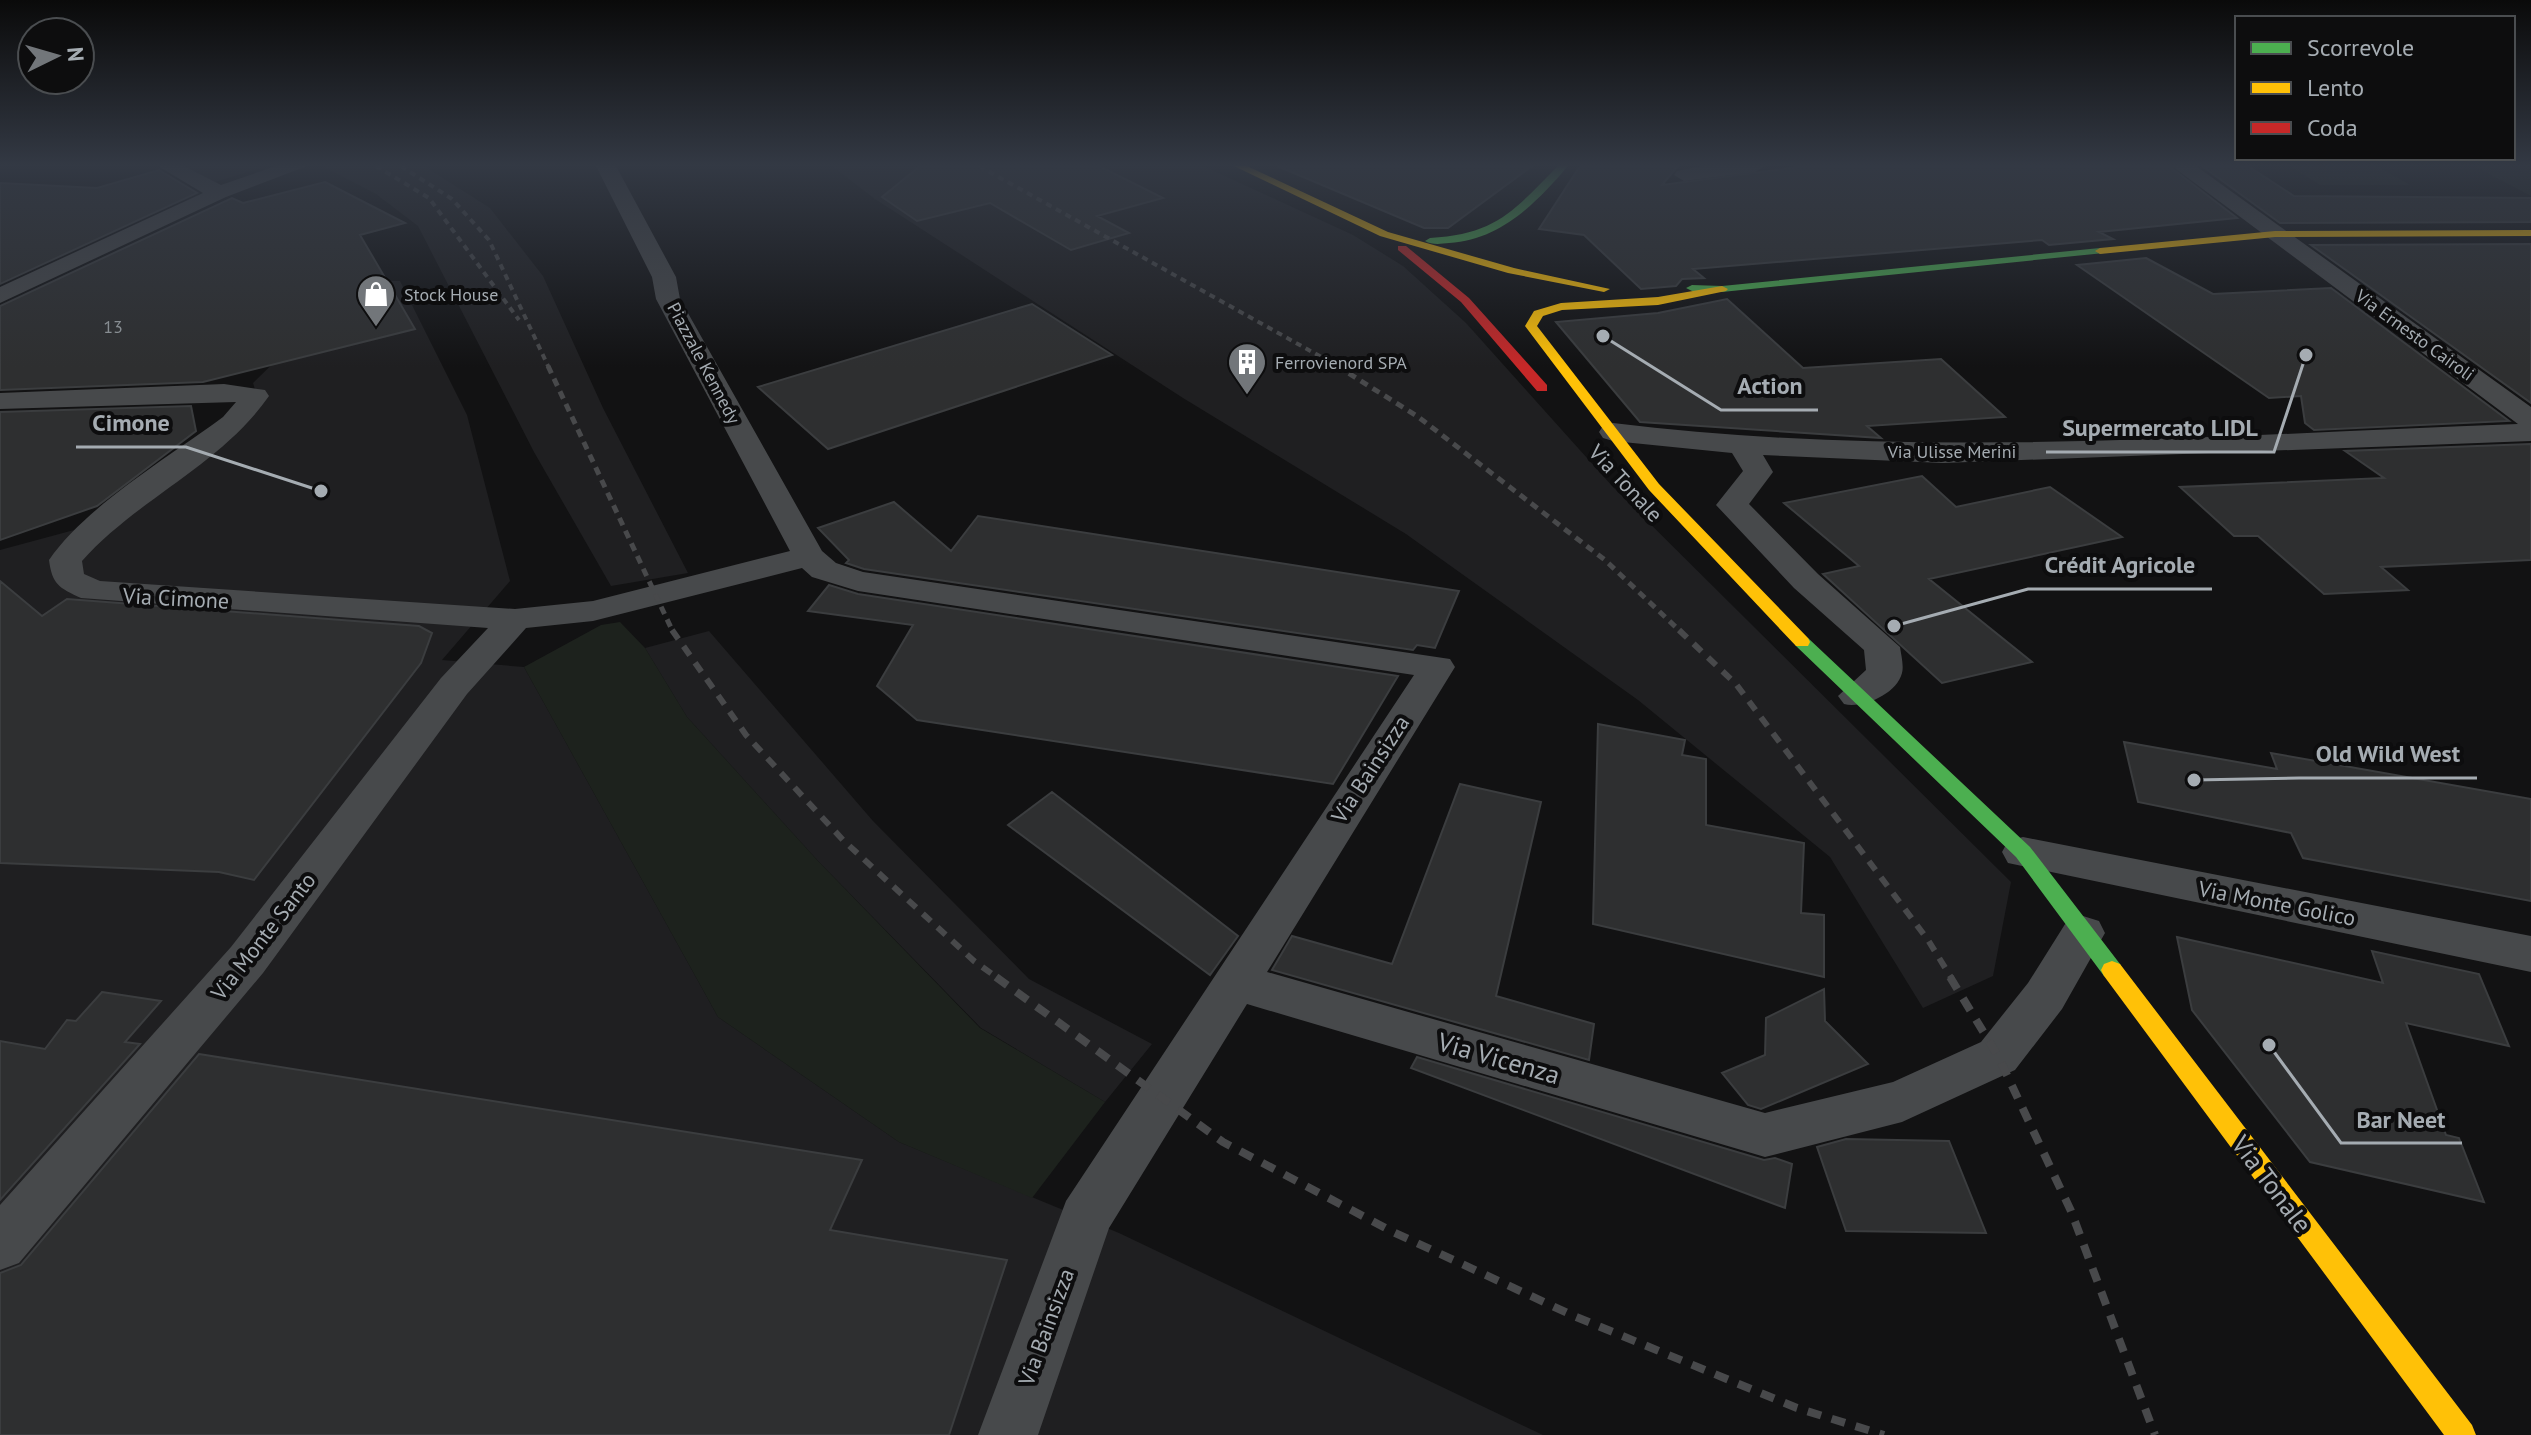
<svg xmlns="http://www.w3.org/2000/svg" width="2531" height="1435" font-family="'PT Sans',sans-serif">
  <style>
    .built { fill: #1f1f21 }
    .green { fill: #1d221d }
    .building { fill: #2e2f30; stroke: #3b3d3f; stroke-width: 2 }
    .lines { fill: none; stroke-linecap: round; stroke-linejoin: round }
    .street { fill: #47494b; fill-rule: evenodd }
    .fast { fill: #4caf50; fill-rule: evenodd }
    .slow { fill: #ffc107; fill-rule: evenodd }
    .jam { fill: #c62828; fill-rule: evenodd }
    .rail-far3 { stroke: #48494b; stroke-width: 4; stroke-dasharray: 6 5; stroke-linecap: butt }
    .rail-far2 { stroke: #48494b; stroke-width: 5; stroke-dasharray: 8 6; stroke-linecap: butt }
    .rail-far1 { stroke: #48494b; stroke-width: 6; stroke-dasharray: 11 9; stroke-linecap: butt }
    .rail { stroke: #48494b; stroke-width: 8; stroke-dasharray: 14 11; stroke-linecap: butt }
    .labels { text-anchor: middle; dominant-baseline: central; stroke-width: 8; stroke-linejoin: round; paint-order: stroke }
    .far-poi-label { font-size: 18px; fill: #a5acb2; stroke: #0d0d0e; text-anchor: start }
    .number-label { font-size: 18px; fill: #878d92 }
    .far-street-label { font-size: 18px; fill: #a5acb2; stroke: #0d0d0e }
    .street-label { font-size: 22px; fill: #a5acb2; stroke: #0d0d0e }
    .near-street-label { font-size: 26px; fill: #a5acb2; stroke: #0d0d0e }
    .leader { fill: none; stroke: #a5acb2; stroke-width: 3 }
    .callout-dot { fill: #a5acb2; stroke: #0d0d0e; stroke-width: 3 }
    .callout-label { font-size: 24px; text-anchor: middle; font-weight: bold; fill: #a5acb2; stroke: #0d0d0e; stroke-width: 8; stroke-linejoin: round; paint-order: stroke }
  </style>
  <rect width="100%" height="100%" fill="#121213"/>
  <path class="built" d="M184,166H267L215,182Z
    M322,166H424L490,208L543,276L603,408L688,573L611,586L534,452L418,226L376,194Z
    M832,166H1203L1353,235L1403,266L1466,323L1613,487L2011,882L1993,976L1923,1008L1830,857L1638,700L1406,534L1183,398L875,199Z
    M357,281H400L467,415L510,581L442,660L524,667L718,1017L899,1142L1119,1233L1543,1435H0V550L100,523L257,396L253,383Z
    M709,631L873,821L1029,979L1152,1044L1105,1102L981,1028L818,861L687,717L645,648Z"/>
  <path class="green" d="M2290,166H2377L2410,185H2320Z
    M2474,166H2531V196Z
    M620,622L645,648L687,717L818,861L980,1028L1105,1102L1032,1198L899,1142L718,1017L524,667L601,625Z"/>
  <path class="building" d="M920,166H1099L1163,198L1097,216L1129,233L1071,250L990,203L917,221L882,197Z
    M1277,166H1532L1448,228H1424Z
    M1580,166H1678L1662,185L1807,166H2169L2237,218L2099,232L2113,239L2049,245L2042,240L1693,269L1704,278L1682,279L1676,286L1641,289L1584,235L1539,229Z
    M2202,166H2248L2294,196L2531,198V222L2280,223Z
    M159,170L197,193L0,284V183L97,188Z
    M325,182L405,223L360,235L415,329L203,382L0,390V306L232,198L243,203Z
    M2531,244V403L2311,245Z
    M2146,258L2213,294L2331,288L2509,421L2314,430L2305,423L2301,396L2269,398L2077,265Z
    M1727,299L1803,368L1941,359L2005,417L1867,426L1881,438L1640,422L1556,322L1658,313Z
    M1032,304L1112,355L828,449L758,387Z
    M191,406L196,431L97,506L0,540V412Z
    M2531,444V560L2381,567L2408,590L2324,594L2258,536H2234L2180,487L2384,478L2345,451Z
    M1922,476L1956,507L2050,487L2122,537L1929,579L2032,662L1942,683L1823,574L1859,566L1784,503Z
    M894,502L951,551L978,516L1459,591L1435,648L1417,645L1413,650L864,569L846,563L849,560L818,528Z
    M0,581L42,616L67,599L419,626L432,633L421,663L254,880L219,872L0,863Z
    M829,585L858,594L1398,676L1333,784L917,720L877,686L913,625L808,611Z
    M1598,724L1685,740L1682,755L1706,759V825L1804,843L1801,913L1824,915V977L1593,924Z
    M2124,742L2277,769L2271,753L2531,799V901L2303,858L2291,833L2138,802Z
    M1460,784L1541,802L1496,996L1594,1024L1589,1060L1272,970L1292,936L1392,964Z
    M1052,792L1238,936L1210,975L1008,825Z
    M2177,937L2383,983L2372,951L2479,974L2509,1046L2406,1023L2446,1135L2459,1138L2484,1202L2310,1162L2192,1010Z
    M1824,989L1825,1021L1868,1064L1761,1109L1748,1105L1722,1073L1765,1055L1766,1018Z
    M102,992L161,1001L125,1042L140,1044L0,1200V1041L45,1049L67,1020L76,1021Z
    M199,1054L862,1160L830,1230L1007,1260L949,1435H0V1273L21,1265Z
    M1417,1057L1764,1160L1775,1158L1792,1164L1785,1208L1411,1068Z
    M1846,1139L1949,1141L1986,1233L1846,1231L1817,1147Z"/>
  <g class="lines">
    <path class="street" d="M158,166H184L221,185L276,166H307L226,197L0,303V287L203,193Z
      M596,166H616L676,277L680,299L822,551L836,563L863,572L1450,659L1455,667L1267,972L1765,1113L1893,1082L1981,1042L2028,983L2067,921L2083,916L2099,921L2105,933L2062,1009L2015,1070L1902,1122L1765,1157L1247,1004L1109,1228L1038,1435H978L1066,1201L1414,675L858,591L812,577L802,568L593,621L526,628L467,694L263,973L19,1263L0,1270V1205L231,947L441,678L488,628L81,598C59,588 52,584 49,560C86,506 169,457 223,417L236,402L0,409V393L224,384L265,390L269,396C221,465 137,499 82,561L84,574L100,581L515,609L593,601L790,551L656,299L652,277Z
      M1703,166H1765L1755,172L1684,181L1674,175L1677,171Z
      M2172,166H2196L2531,407V441L1943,463L1763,455L1773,472L1749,504L1818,574L1900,647C1901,654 1904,666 1902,673C1897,694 1862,709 1844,704L1838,696L1866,670L1864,650L1794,588L1716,505L1743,471L1732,453L1613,441L1603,438L1599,432L1603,426L1613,423C1913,460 2216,435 2518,424Z
      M2023,837L2531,936V972L2008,863L2002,852L2008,841Z"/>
    <path class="fast" d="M1558,166H1568C1536,203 1501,240 1449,243C1440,244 1432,245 1425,241L1430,238C1497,234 1513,211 1558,166Z
      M2100,248L2105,251L2104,253L1722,292L1692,291L1686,288L1692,285L1722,286Z
      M1802,637L1808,638L2030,847L2120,964L2123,970L2120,976L2112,979L2104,976L2016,857L1796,646L1794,642L1796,638Z"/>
    <path class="slow" d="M1234,166H1247L1388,232L1514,268L1610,289L1604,292L1508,273L1380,236Z
      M2531,230V236L2275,237L2100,254L2095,251L2100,248L2275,231Z
      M1722,286L1728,289L1726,291L1658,305L1562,310L1543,316L1537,326L1659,484L1808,638L1810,642L1808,646H1796L1649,490L1525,326L1534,311L1561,303L1658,297Z
      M2112,961L2120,964L2472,1425L2476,1435H2444L2104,976L2101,970L2104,964Z"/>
    <path class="jam" d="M1398,246H1406L1469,298L1547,385V391H1537L1461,302L1398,250Z"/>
    <path class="rail-far3" d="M376,166L429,198L519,320
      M401,166L452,199L489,240L549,368
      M979,166L1341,368"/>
    <path class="rail-far2" d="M548,366L673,632
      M1337,366L1417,416L1605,560L1681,632"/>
    <path class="rail-far1" d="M672,630L746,735L843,840L974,961L999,979
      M1679,630L1736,684L1928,940L1952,979"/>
    <path class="rail" d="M996,977L1223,1142L1391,1231L1574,1316L1797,1408L1884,1435
      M1950,977L1998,1056L2071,1211L2155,1435"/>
  </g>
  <linearGradient id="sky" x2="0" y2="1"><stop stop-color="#0a0a0a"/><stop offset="0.45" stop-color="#333944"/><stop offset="1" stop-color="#333944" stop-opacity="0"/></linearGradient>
  <rect width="2531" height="367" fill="url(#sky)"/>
  <defs>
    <symbol id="shop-pin" viewBox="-11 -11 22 30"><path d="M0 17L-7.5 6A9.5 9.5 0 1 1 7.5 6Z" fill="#72767a" stroke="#0d0d0e"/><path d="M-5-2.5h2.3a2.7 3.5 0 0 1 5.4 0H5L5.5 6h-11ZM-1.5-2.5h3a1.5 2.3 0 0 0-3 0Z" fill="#fff"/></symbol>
    <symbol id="building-pin" viewBox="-11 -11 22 30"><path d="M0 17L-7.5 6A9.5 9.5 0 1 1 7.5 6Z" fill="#72767a" stroke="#0d0d0e"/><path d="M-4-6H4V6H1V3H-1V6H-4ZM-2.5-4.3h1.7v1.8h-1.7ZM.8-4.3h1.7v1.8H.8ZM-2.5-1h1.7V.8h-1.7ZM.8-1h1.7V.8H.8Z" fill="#fff"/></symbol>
  </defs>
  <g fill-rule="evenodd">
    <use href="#shop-pin" x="354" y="272" width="44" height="60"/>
    <use href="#building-pin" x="1225" y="340" width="44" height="60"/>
  </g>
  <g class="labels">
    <g class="far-poi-label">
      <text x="404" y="294">Stock House</text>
      <text x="1275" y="362">Ferrovienord SPA</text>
    </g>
    <g class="number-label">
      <text x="113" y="326">13</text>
    </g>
    <g class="far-street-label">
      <text transform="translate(2415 335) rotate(36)">Via Ernesto Cairoli</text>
      <text transform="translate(704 363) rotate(62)">Piazzale Kennedy</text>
      <text x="1952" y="451">Via Ulisse Merini</text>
    </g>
    <g class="street-label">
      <text transform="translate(1626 483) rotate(47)">Via Tonale</text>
      <text transform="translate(176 598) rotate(3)">Via Cimone</text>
      <text transform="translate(1370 769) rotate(-57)">Via Bainsizza</text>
      <text transform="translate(2277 903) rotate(11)">Via Monte Golico</text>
      <text transform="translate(263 936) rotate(-52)">Via Monte Santo</text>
      <text transform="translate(1046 1327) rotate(-70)">Via Bainsizza</text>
    </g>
    <g class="near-street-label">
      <text transform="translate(1499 1058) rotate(16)">Via Vicenza</text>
      <text transform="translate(2272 1184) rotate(53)">Via Tonale</text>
    </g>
  </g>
  <path class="leader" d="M1603 336L1721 410H1818M321 491L186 447H76M2306 355L2274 452H2046M1894 626L2028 589H2212M2194 780L2299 778H2477M2269 1045L2341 1143H2462"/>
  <g class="callout-dot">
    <circle cx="1603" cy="336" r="8"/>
    <circle cx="321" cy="491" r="8"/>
    <circle cx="2306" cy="355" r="8"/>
    <circle cx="1894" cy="626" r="8"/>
    <circle cx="2194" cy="780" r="8"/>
    <circle cx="2269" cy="1045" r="8"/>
  </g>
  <g class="callout-label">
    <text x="1770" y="394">Action</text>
    <text x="131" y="431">Cimone</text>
    <text x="2160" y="436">Supermercato LIDL</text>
    <text x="2120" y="573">Crédit Agricole</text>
    <text x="2388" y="762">Old Wild West</text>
    <text x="2401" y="1128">Bar Neet</text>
  </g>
  <rect x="2235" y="16" width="280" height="144" fill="#0d0d0e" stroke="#4a4d50" stroke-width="2"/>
  <rect x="2251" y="42" width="40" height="12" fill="#4caf50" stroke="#4a4d50" stroke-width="2"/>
  <text x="2307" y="56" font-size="24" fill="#a5acb2">Scorrevole</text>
  <rect x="2251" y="82" width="40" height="12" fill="#ffc107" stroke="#4a4d50" stroke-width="2"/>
  <text x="2307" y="96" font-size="24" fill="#a5acb2">Lento</text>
  <rect x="2251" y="122" width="40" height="12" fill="#c62828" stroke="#4a4d50" stroke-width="2"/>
  <text x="2307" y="136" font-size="24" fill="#a5acb2">Coda</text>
  <g transform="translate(56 56) rotate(85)"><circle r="38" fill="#0d0d0e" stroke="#4a4d50" stroke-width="2"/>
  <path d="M0-6L14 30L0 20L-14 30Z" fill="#72767a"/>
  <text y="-12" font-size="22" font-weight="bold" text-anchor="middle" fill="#a5acb2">N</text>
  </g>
</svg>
